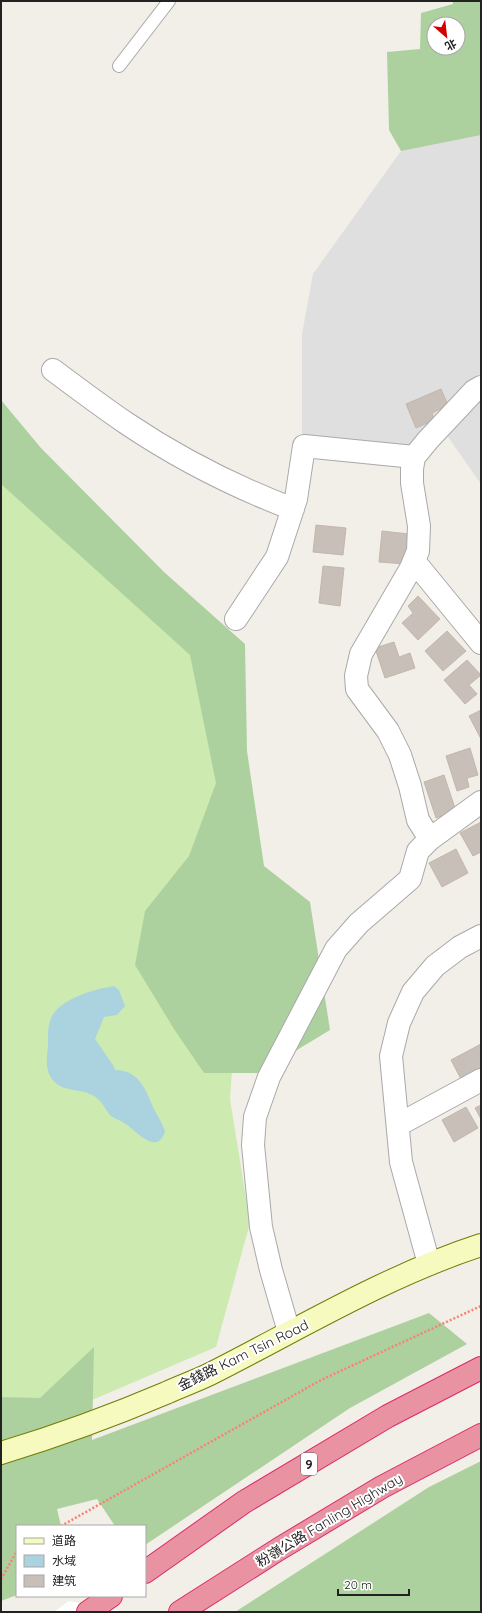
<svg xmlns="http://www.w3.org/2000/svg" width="482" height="1613" font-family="Quicksand,'Noto Sans SC',sans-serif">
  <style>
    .residential { fill: #e0dfdf }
    .grass { fill: #cdebb0 }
    .forest { fill: #add19e; fill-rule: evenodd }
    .water { fill: #aad3df }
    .pier { fill: #fff }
    .building { fill: #c7bfb8; stroke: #c4b6ab }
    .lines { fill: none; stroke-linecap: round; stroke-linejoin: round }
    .lane-casing { stroke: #a9a9a9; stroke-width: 14 }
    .street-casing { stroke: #a9a9a9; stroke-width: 24 }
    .secondary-casing { stroke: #707d05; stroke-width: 24 }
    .highway-casing { stroke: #dc2a67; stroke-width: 24 }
    .path { stroke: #fa8072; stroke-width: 2.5; stroke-dasharray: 2 2; stroke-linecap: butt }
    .lane { stroke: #fff; stroke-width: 12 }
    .street { stroke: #fff; stroke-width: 22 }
    .secondary { stroke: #f7fabf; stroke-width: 22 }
    .highway { stroke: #e892a2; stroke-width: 22 }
    .labels { text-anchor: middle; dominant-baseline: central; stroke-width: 4; stroke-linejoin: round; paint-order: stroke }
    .shield { fill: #fff; stroke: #646464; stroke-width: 1 }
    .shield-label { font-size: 13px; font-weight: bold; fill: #222 }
    .street-label { font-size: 14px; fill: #222; stroke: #fff }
  </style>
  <rect width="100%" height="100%" fill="#f2efe9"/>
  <path class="residential" d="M481,134V373L409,450L302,438V334L313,274L406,144Z
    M481,397V484L446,434Z"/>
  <path class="grass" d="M1,441L208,650L246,866L230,1099L250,1223L216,1347L1,1439Z"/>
  <path class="forest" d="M453,1H481V135L401,151L389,130L387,52L420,49L421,13L453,4ZM434,24H458V48H434Z
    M1,400L41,448L164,572L245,644L247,751L264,866L310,902L330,1030L259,1073H204L174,1029L135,965L145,911L189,856L216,783L190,655L1,484Z
    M429,1313L467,1344L350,1408L145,1545V1526H115L97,1499L57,1509L61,1526H17V1595L1,1601V1397L40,1398L94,1347L92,1440Z
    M481,1461V1612H235L429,1487Z"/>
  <path class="water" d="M114,986L119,990L125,1006L117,1015L104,1017L95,1039L113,1065L115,1070C140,1070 146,1091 154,1109C158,1117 163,1124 165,1132C156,1157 135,1129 124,1123C120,1120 115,1119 111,1116C106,1111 103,1103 98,1099C84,1086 60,1095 50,1076C45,1066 47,1056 48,1046C48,1036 47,1026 52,1016C62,998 95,989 114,986Z"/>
  <path class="pier" d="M69,1601L126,1612H54Z"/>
  <path class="building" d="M441,389L448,405L432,413L434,420L416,428L406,404Z
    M316,525L346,528L343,555L313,552Z
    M382,531L409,534L406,564L379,562Z
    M323,566L344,568L340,606L319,603Z
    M418,596L440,619L418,640L402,623L413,613L408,606Z
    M447,631L466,651L443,671L425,651Z
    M394,642L399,657L410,653L415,668L385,678L375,648Z
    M467,660L481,675L469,685L477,694L465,704L444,680Z
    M481,710V739L469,716Z
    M470,748L478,775L467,778L469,787L457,791L446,756Z
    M444,775L456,811L436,818L424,782Z
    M481,822V852L473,856L460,833Z
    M456,849L468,873L442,887L429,863Z
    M481,1044V1068L461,1079L451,1060Z
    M481,1105V1119L475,1108Z
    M466,1107L478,1128L454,1142L442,1120Z"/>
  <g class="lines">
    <defs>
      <path id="lane" d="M119,66L169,1"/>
      <path id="street" d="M53,370C77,388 101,406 126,423C178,458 235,487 293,509
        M414,561L481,643
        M236,619L277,557L296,499L304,446L414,457
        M430,839L418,820L410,786L400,755L388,731L357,689L356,676L361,654L411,568L418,551L419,526L412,483V469L414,457L428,440L474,391L481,387
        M398,1125L481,1080
        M429,1264L401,1162L391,1056L399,1023L413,992L435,966L460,947L481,936
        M289,1332L271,1270L261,1227L253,1145L255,1117L269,1077L336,949L359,923L410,879L418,851L430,839L481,802"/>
      <path id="secondary" d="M1,1453C57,1436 112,1416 166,1393C181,1386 196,1381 210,1374C299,1329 386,1276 481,1245"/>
      <path id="highway" d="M145,1572L244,1502L388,1416L481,1368
        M88,1612L111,1596
        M180,1612L279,1549L382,1487L481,1435"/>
    </defs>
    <use href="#lane" class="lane-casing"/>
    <use href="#street" class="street-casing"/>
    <use href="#secondary" class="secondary-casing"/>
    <use href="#highway" class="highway-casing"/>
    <path class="path" d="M61,1526L321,1380L481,1306
      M1,1579L17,1551"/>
    <use href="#lane" class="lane"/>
    <use href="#street" class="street"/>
    <use href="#secondary" class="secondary"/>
    <use href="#highway" class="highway"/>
  </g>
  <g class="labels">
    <rect class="shield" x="301" y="1453" width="16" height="22" rx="3"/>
    <g class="shield-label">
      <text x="309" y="1464">9</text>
    </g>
    <g class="street-label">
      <text transform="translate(243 1355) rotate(-26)">金錢路 Kam Tsin Road</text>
      <text transform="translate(329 1520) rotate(-31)">粉嶺公路 Fanling Highway</text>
    </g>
  </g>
  <rect width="482" height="1613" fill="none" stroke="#222222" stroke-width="4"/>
  <rect x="16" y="1525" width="130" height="72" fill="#ffffff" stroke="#a7a7a7"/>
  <rect x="24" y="1538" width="20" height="6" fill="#f7fabf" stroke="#a7a7a7"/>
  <text x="52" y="1545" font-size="12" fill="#222222">道路</text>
  <rect x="24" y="1555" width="20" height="12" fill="#aad3df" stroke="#a7a7a7"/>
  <text x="52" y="1565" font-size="12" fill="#222222">水域</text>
  <rect x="24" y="1575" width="20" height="12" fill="#c7bfb8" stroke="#a7a7a7"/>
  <text x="52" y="1585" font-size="12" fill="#222222">建筑</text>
  <g transform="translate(446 36) rotate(152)"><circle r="19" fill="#ffffff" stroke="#a7a7a7"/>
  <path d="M0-3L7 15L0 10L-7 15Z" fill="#d40000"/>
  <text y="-6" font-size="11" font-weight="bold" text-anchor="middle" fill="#222222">北</text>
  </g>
  <path d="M338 1589v6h71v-6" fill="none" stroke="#222222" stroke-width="2"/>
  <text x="344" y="1589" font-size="12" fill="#222222" stroke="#ffffff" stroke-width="3" paint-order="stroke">20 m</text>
</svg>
